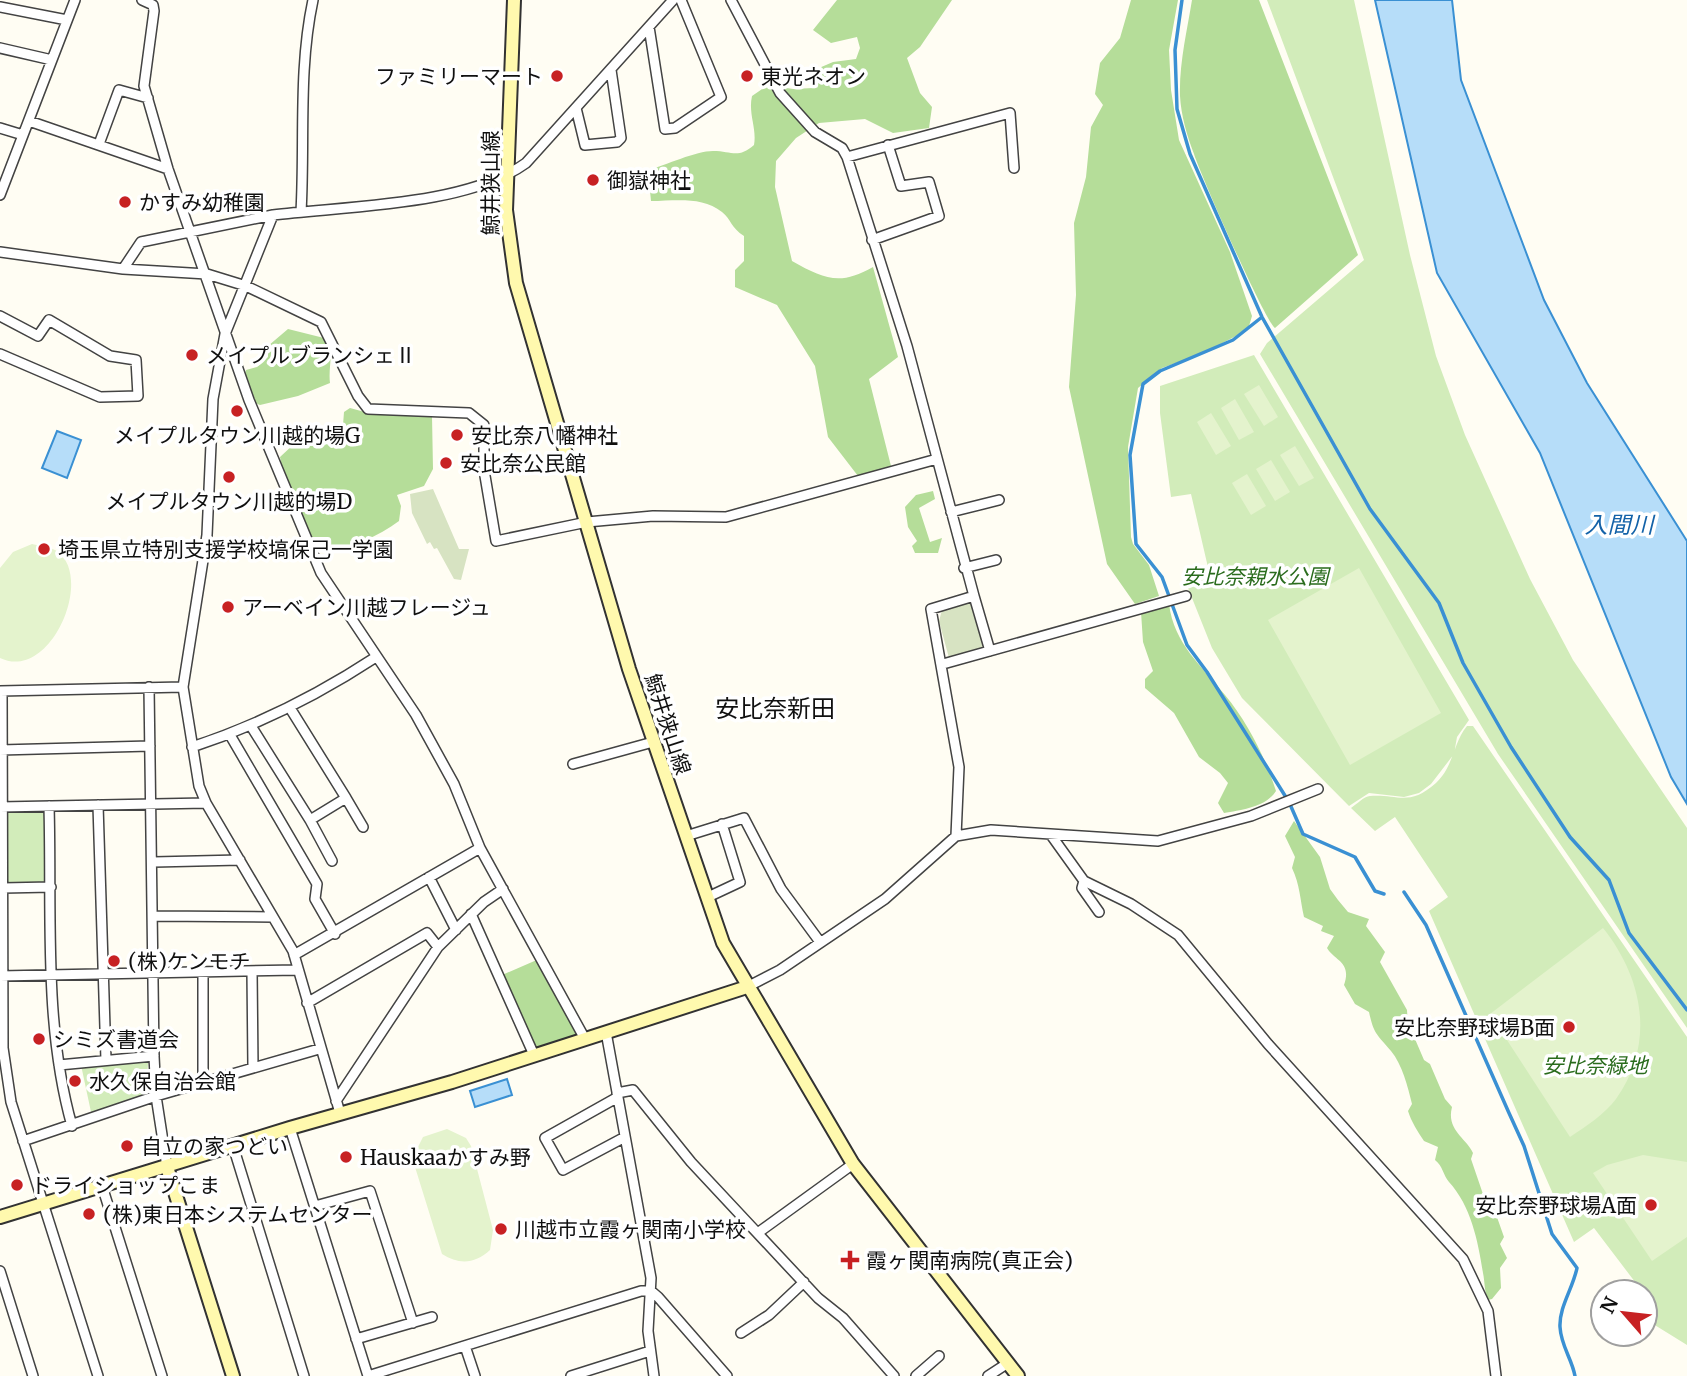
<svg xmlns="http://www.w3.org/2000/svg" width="1687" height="1376" font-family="Merriweather,'Noto Sans JP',serif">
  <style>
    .green { fill: #d2ecba }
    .forest { fill: #b5dd99 }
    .cemetery { fill: #d7e3c2 }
    .pitch { fill: #e4f3cd }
    .water { fill: #b6ddf9; stroke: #3a90d3; stroke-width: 2 }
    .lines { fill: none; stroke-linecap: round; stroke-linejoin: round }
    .stream { stroke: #3a90d3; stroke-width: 3.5 }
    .street-casing { stroke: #434343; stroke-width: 12 }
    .secondary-casing { stroke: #323232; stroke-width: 16 }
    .street { stroke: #fff; stroke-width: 9 }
    .secondary { stroke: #fff9ae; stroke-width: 12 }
    .poi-dot { fill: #c72123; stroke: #fff; stroke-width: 2.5 }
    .labels { text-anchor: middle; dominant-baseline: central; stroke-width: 7; stroke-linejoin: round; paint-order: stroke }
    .poi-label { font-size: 21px; fill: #101010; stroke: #fff; text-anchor: start }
    .street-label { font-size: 21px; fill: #101010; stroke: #fff }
    .park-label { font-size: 21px; font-style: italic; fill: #2a6c1d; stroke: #fff }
    .water-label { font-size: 23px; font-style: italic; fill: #1362a8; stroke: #fff }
    .quarter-label { font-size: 24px; fill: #101010; stroke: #fff }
  </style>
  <rect width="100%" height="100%" fill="#fffdf3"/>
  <path class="green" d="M1267,0H1354L1410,255L1436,356L1465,435L1530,579L1573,660L1687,828V1028L1498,754L1260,354L1267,343L1364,260Z
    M1254,355L1469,720L1457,737L1454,754L1431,784L1419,793L1404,797L1369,793L1349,806L1242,698L1212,648L1188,588L1210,576L1191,494L1171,497L1160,413V386Z
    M1467,726H1473L1687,1037V1345L1645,1319V1308L1651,1303L1594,1228L1574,1242L1429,911L1448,897L1395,817L1375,831L1351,808C1356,805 1364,796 1370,796C1398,794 1409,807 1436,783C1454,766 1453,743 1467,726Z
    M7,810H46L47,884H8Z
    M145,1060L148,1063L146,1097L91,1112L81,1065Z"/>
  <path class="forest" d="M837,0H952L920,47L907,58L920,93L932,107L929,128L893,133L865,119L819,123L796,138L776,161L775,187L792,261C824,279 840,286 873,267L898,357L869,379L891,466L858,476L828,437L815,366L777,305L735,287V270L744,261V236C731,228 731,219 722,212C702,196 675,201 651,201L648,170C666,165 696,151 713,151C732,151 738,159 754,145C757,128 748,114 752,96L768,85L793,89L813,88L812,71L833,62L856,59L860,48L857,37L831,43L813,30Z
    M1131,0H1178L1169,50L1171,90L1179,140L1230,252L1252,316L1249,326L1236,336L1201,354L1162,368L1138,388L1128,447L1131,537L1133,544L1149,565L1159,596L1135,604L1107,564L1069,387L1076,295L1074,223L1086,177L1091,127L1103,105L1095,94L1100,63L1120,38Z
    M1192,0H1259L1358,255L1275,328C1265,321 1201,176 1194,154C1187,136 1181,115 1180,96C1179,64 1187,31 1192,0Z
    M288,329L328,339C334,352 328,368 330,383L298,396L260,405L255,403L244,377L246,370L257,367L268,357V346Z
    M350,408L372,414L432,416L433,469L424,486L397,495L401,506L399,521C379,536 350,548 326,553C303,543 285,482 280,457L294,444L343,425L344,412Z
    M933,491L935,499L919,508L930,542L942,538L938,553H915L912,546L917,541L908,527L905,507L916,495Z
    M1169,604C1174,644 1202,666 1225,695C1248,723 1265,757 1276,791C1266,807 1242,810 1224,813L1218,803L1228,783L1220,773L1199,757L1174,713L1145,688V679L1153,671L1143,642L1141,612Z
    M1294,821L1320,857L1330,889L1338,900L1348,912L1369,919L1366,926L1385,952L1380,962L1407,1010L1408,1026L1416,1036L1415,1039L1424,1060L1430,1064L1445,1099L1452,1107C1446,1130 1466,1138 1473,1153L1471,1159L1484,1197L1492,1203L1504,1237L1500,1244L1507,1258L1500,1268L1501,1288L1492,1299L1488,1300C1484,1290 1485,1283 1483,1273C1478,1241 1471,1206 1449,1182C1443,1175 1443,1166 1435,1160L1438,1147L1424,1141C1418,1132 1411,1121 1408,1111L1412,1104C1408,1087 1402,1064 1391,1051C1377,1034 1374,1035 1369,1012L1355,1004L1344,985C1352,962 1335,961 1327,948L1334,936L1321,931L1323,926L1304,917C1300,899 1300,885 1292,868L1295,857L1285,836Z
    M539,959L578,1034L534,1048L502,975Z"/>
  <path class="cemetery" d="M433,489L459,549H469L461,580L454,579L437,548L434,549L430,542L427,544L412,513L410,494Z
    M972,602L984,649L949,658L939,621L942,610Z"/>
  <path class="pitch" d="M1259,385L1278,417L1264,426L1244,394Z
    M1235,399L1254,432L1239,440L1221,408Z
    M1211,413L1231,446L1216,455L1197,422Z
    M1295,446L1314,478L1299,486L1280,455Z
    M1271,460L1290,492L1275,501L1256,469Z
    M1247,474L1266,506L1251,515L1232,483Z
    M32,544C41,546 52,547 58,552C94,579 50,682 0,658V568L13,552Z
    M1359,568L1441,713L1350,765L1268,620Z
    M1603,928C1643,978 1656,1043 1616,1099C1605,1114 1585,1127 1570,1137L1490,1014Z
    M447,1129L466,1138L471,1146L493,1230L490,1250C475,1264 459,1265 442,1254L415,1167L414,1155L423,1137Z
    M1643,1155L1687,1162V1237L1652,1261L1593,1173L1607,1165Z"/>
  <path class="water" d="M1375,0H1452L1461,80L1544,300L1587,383L1687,541V804L1671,777L1540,453L1437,273Z
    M57,431L81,440L67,478L42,468Z
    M507,1079L512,1095L475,1107L470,1091Z"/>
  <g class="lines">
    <path class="stream" d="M1182,0L1175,50L1177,109L1190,154L1262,317L1370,509L1439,603L1463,663L1511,747L1570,837L1609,880L1629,933L1687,1010
      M1262,317L1233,340L1160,371L1143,384L1130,455L1136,544L1162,577L1187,645L1207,672L1289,802L1303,834L1355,857L1375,891L1384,894
      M1404,892L1426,925L1509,1113L1524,1146L1552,1234L1577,1268C1573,1288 1559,1307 1560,1327C1561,1346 1572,1359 1575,1376"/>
    <defs>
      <path id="street" d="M142,0L153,5L154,11L144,86L168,169L249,400L321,573L416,715L454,784L480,848L294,955
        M731,0L780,93L815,132L842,148L847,157L907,346L974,596L931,609L959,767L956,836
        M0,7L67,20
        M649,27L665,129L675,128L721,97L681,0
        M0,48L52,60
        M576,108L585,145L617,142L621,138L611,70
        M29,121L168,169
        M0,128L23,135
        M99,144L119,90L148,98
        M847,157L1010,113L1014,168
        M0,195L75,0
        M301,212C305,141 298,70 313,0
        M872,240L939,216L929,182L901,186L888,145
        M0,252L123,269L207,274L246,286L321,322L358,396L368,409L469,413L484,425V470L496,541L587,522L653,516L726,517L937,459
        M123,269L141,242L273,215
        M0,316L38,336L49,320L110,356L136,360L138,396L100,397L0,354
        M951,512L999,500
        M964,568L996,560
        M974,596L990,651
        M943,664L1186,596
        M149,687L154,1056L156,1096L167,1167
        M0,691L183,687
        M2,691L3,1048L11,1102L98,1376
        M251,726L310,820L346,798L290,708
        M230,735L317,884L315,899L335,934
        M192,747C259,725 318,695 376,657
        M0,750L150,746
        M573,764L653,742
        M346,798L363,827
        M98,805L106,1060
        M49,806C52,912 43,1023 72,1126
        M0,807L206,803
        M310,820L332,861
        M1051,835L1084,881L1131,904L1178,935L1268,1044L1463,1259L1488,1311L1496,1376
        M686,836L744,818L781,889L820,942
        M480,848L585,1039
        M154,862L240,860
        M429,877L456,930
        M1084,881L1082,888L1099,912
        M3,888L51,887
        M708,897L740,882L722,824
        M471,914L534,1055
        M153,916L273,917
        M438,947L484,902L503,889
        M252,971L253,1067
        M0,976L297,970
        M747,987L780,970L885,899L956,836L991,830L1158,841L1251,816L1318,789
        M307,1003L427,933L438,947L336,1101
        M606,1032L651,1278L648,1331L654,1376
        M59,1065L154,1056
        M203,1082V972
        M617,1093L633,1090L691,1162L818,1298L843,1318L894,1376
        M618,1097L545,1138L563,1170L625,1137
        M340,1113L293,951L206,803L199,786L183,687L207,535L213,399L225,334L273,215C346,206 467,206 526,163L673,0
        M290,1128L368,1376
        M23,1141L156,1096L319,1049
        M233,1146L304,1376
        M102,1186L162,1376
        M315,1206L370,1191L413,1323
        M759,1232L853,1164
        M0,1271L33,1376
        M741,1333L769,1315L804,1282
        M356,1339L432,1317
        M465,1346L475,1376
        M368,1376L641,1291H651L658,1297L727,1376
        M571,1376L650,1351
        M916,1376L939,1356
        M988,1376L1008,1363"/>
      <path id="secondary" d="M514,0L506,210L516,283L629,669L723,943L853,1164L1018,1376
        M167,1167L233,1376
        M0,1217L290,1128L452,1082L747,987"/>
    </defs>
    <use href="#street" class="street-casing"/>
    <use href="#secondary" class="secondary-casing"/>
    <use href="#street" class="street"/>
    <use href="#secondary" class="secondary"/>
  </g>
  <g class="poi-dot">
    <circle cx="557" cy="76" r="7"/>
    <circle cx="747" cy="76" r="7"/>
    <circle cx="593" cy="180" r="7"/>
    <circle cx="125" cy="202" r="7"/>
    <circle cx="192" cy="355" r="7"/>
    <circle cx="237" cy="411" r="7"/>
    <circle cx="457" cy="435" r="7"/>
    <circle cx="446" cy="463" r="7"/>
    <circle cx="229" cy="477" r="7"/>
    <circle cx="44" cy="549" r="7"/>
    <circle cx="228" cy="607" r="7"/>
    <circle cx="114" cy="961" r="7"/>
    <circle cx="1569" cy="1027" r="7"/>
    <circle cx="39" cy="1039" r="7"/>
    <circle cx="75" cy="1081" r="7"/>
    <circle cx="127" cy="1146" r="7"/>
    <circle cx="346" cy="1157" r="7"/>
    <circle cx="17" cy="1185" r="7"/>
    <circle cx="1651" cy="1205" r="7"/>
    <circle cx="89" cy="1214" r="7"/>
    <circle cx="501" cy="1229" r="7"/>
    <path d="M846.5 1249.5h7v7h7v7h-7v7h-7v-7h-7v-7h7z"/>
  </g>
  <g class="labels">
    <g class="poi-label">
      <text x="543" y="76" text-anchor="end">ファミリーマート</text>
      <text x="761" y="76">東光ネオン</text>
      <text x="607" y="180">御嶽神社</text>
      <text x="139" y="202">かすみ幼稚園</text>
      <text x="206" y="355">メイプルブランシェⅡ</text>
      <text x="237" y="435" text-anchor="middle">メイプルタウン川越的場G</text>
      <text x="471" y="435">安比奈八幡神社</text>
      <text x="460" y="463">安比奈公民館</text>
      <text x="229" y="501" text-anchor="middle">メイプルタウン川越的場D</text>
      <text x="58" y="549">埼玉県立特別支援学校塙保己一学園</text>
      <text x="242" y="607">アーベイン川越フレージュ</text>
      <text x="128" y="961">(株)ケンモチ</text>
      <text x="1555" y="1027" text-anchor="end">安比奈野球場B面</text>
      <text x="53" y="1039">シミズ書道会</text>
      <text x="89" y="1081">水久保自治会館</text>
      <text x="141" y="1146">自立の家つどい</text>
      <text x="360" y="1157">Hauskaaかすみ野</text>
      <text x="31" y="1185">ドライショップこま</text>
      <text x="1637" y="1205" text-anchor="end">安比奈野球場A面</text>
      <text x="103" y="1214">(株)東日本システムセンター</text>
      <text x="515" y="1229">川越市立霞ヶ関南小学校</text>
      <text x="866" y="1260">霞ヶ関南病院(真正会)</text>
    </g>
    <g class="street-label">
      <text transform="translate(490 183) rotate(-90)">鯨井狭山線</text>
      <text transform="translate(668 724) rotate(72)">鯨井狭山線</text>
    </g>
    <g class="park-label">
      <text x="1255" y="576">安比奈親水公園</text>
      <text x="1595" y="1065">安比奈緑地</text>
    </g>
    <g class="water-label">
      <text x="1619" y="524">入間川</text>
    </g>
    <g class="quarter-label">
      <text x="775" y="708">安比奈新田</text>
    </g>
  </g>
  <g transform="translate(1624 1313) rotate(298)"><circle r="33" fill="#ffffff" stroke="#9f9f9f" stroke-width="2"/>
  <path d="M0-5L12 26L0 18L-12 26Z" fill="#c72123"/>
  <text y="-10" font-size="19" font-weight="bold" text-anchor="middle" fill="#101010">N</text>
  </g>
</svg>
